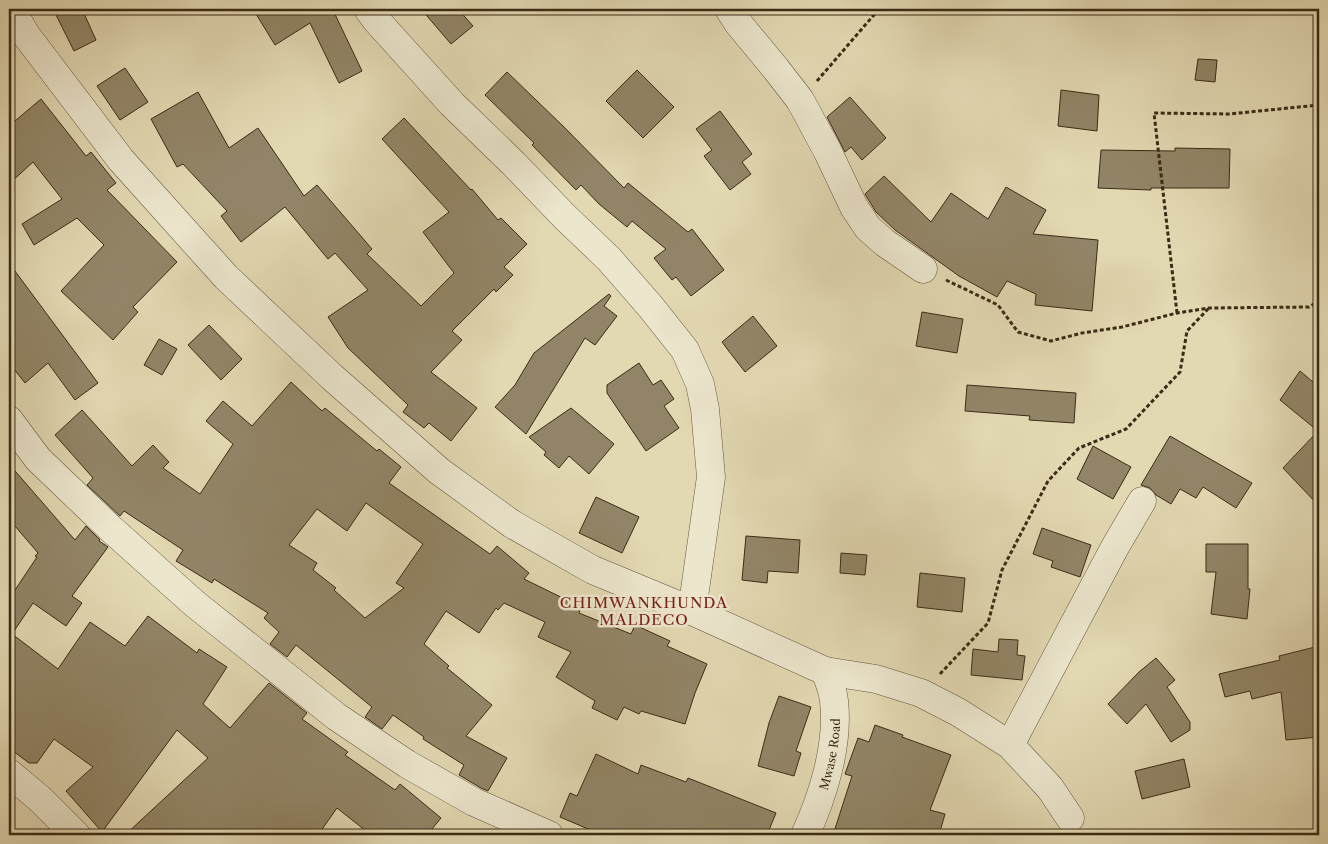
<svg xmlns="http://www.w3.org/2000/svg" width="1328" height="844" font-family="'Libre Caslon Text',serif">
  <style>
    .building { fill: #928567; stroke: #3b2b16; fill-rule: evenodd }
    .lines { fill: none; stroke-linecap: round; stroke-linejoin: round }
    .minor-casing { stroke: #65563d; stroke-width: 29 }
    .path { stroke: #3b2b16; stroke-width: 3; stroke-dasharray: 4 2.5; stroke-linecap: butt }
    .minor { stroke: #ece6cd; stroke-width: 28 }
    .labels { text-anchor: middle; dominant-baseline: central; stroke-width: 5; stroke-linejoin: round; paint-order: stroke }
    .street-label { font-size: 12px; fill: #3b2b16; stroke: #ece6cd }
    .quarter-label { font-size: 15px; letter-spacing: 1px; fill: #7a1f14; stroke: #ece6cd }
  </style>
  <rect width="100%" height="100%" fill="#e2d8b2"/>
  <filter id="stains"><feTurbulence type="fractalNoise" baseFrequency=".004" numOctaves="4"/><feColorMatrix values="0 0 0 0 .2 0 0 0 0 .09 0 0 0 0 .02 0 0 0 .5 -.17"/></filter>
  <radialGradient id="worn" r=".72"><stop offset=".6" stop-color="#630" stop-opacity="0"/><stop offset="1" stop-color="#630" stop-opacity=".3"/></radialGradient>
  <path class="building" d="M53,9H82L96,40L74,51Z
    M253,9H334L333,10L362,71L339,83L310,23L275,45Z
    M421,9H458L473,26L451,44Z
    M1198,59L1217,60L1215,82L1195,80Z
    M125,68L148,102L120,120L97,86Z
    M637,70L674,107L643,138L606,101Z
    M507,72L564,127L624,188L628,183L688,232L692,229L724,270L691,296L676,277L672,280L654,258L666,249L632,221L627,227L599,204L581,185L576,190L532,145L534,143L485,95Z
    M1061,90L1099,95L1097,131L1058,126Z
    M198,92L229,148L258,128L304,196L317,185L372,249L367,254L421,306L454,273L423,232L449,212L382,139L404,118L471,190L472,189L498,220L501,218L527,244L504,267L513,275L496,292L494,289L452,331L462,340L431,372L477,408L451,441L429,423L424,428L403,412L408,405L348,348L328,317L368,290L335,253L328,259L285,207L241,242L221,216L227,211L183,164L177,167L151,119Z
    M850,97L886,138L862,160L851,147L845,152L827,117Z
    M41,99L86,156L91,152L116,183L107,190L177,262L133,307L138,312L113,340L61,291L104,245L77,218L34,245L22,224L62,199L33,162L9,184V126Z
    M720,111L752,154L742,162L751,174L730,190L704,156L712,150L696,129Z
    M1175,148L1230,149L1229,188H1151V190L1098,188L1101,150L1175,151Z
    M884,176L931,222L951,193L988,219L1006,187L1046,210L1033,234L1098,240L1092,311L1035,305L1036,294L1007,281L997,297L959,276L895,230L876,212L865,194Z
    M9,263L98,383L75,400L48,363L25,383L9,363Z
    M609,294L611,296L604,306L617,316L595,345L585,338L526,434L495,407L515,385L534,353Z
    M922,312L963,319L957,353L916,346Z
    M753,316L777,346L745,372L728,350L722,342Z
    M209,325L242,359L221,380L188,345Z
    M159,339L177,349L162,375L144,365Z
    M639,363L653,385L661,380L674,399L664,406L679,428L646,451L607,393V385Z
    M1300,371L1319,387V506L1283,468L1318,431L1280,400Z
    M291,382L322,411L325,408L377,451L379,449L401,467L389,483L490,554L497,546L529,573L524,579L581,607L579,613L631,634L635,625L670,641L667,646L707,664L695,693L685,724L641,711L639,714L624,707L617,720L592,708L595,701L556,677L571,652L538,637L545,622L504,603L498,610L496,608L479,633L446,611L424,644L449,666L447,668L492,705L466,736L507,758L488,791L481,788L459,775L464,765L423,739L424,737L393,715L382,729L365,717L372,707L296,645L287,657L270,644L279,632L264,618L268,613L214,579L212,583L176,561L183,550L124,511L120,516L87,485L93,478L55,435L82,410L132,466L153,445L169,462L163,468L200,494L233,444L206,421L223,401L252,426ZM366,503L423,544L396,583L404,588L365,618L334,590L336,588L313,570L317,563L289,545L317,509L347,531Z
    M967,385L1076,393L1074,423L1029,420L1030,416L965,411Z
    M571,408L614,444L589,474L569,456L559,468L544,455L546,452L529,437Z
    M1170,436L1252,483L1236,508L1203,487L1196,498L1180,489L1171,504L1156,495L1150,488L1141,485Z
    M1093,446L1131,467L1113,499L1077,479Z
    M9,464L75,540L86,526L100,540L99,541L108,547L72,596L82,603L66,626L33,603L12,634L58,669L90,622L125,646L148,616L197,653L199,649L227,667L203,704L230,728L269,683L307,713L302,719L348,752L345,755L395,790L400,784L441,818L427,835H371L337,808L318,835H125L208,758L177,730L102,832L66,791L93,767L54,739L37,763H29L9,748V599L37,557L35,556L38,553L9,519Z
    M596,497L639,517L622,553L579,533Z
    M1042,528L1091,545L1080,577L1051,567L1053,561L1033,554Z
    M746,536L800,540L798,573L768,571L767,583L742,580Z
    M1206,544H1248V589H1250L1247,619L1211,614L1216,572H1206Z
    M841,553L867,555L865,575L840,573Z
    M920,573L965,578L962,612L917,607Z
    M999,639L1018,640L1017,655L1025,656L1022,680L971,675L973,649L998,652Z
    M1319,646V674L1314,676L1319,725V737L1286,740L1281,692L1252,699L1250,691L1225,697L1219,674L1280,660L1279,656Z
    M1156,658L1175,680L1167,687L1190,722V730L1171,742L1146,704L1127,724L1108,704L1139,672Z
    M779,696L811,707L796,751L801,753L794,776L758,766L769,723Z
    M875,725L903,735L902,737L951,755L930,810L945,814L939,835H833L852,776L845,774L858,738L869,742Z
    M596,754L638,774L641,765L686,782L688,778L776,813L767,835H602L560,817L570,793L577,796Z
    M1184,759L1190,787L1142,799L1135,771Z"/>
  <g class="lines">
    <defs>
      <g id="minor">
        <path d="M11,9L26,35L121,160L226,277L332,377L439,471L512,524L593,570L692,611L825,671L876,679L921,693L958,712L1010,745L1050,788L1070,818"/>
        <path d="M368,9L377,21L452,104L513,163L565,217L609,259L650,306L685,350L700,384L705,409L711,477L692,611"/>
        <path d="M729,9L738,23L776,69L800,100L828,152L854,207L868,228L885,243L923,269"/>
        <path d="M9,420L38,459L110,528L195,604L337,717L407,764L474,802L549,835"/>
        <path d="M1010,745L1115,547L1142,501"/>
        <path d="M9,773L40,799L76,835"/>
        <path id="s1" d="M805,835C823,796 839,745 834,701C833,690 829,681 825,671"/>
      </g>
    </defs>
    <use href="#minor" class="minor-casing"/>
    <path class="path" d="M817,81L879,9
      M946,280L998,305L1018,332L1051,341L1082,333L1122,327L1177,313L1209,308L1309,307L1319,301
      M1177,313L1154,113L1229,114L1319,105
      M940,674L988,623L1002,570L1048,481L1079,448L1126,429L1180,372L1187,331L1209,308"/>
    <use href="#minor" class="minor"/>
  </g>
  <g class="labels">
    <g class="street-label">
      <text stroke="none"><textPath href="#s1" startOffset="85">Mwase Road</textPath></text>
    </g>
    <g class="quarter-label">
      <text x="644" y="602">CHIMWANKHUNDA<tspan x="644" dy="17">MALDECO</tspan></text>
    </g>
  </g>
  <rect width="1328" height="844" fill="none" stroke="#e2d8b2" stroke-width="30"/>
  <rect x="10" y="10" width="1308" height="824" fill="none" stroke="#3b2b16" stroke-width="2.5"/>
  <rect x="15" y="15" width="1298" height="814" fill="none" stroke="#3b2b16"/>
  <rect width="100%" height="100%" filter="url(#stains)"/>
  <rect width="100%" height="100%" fill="url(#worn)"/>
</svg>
